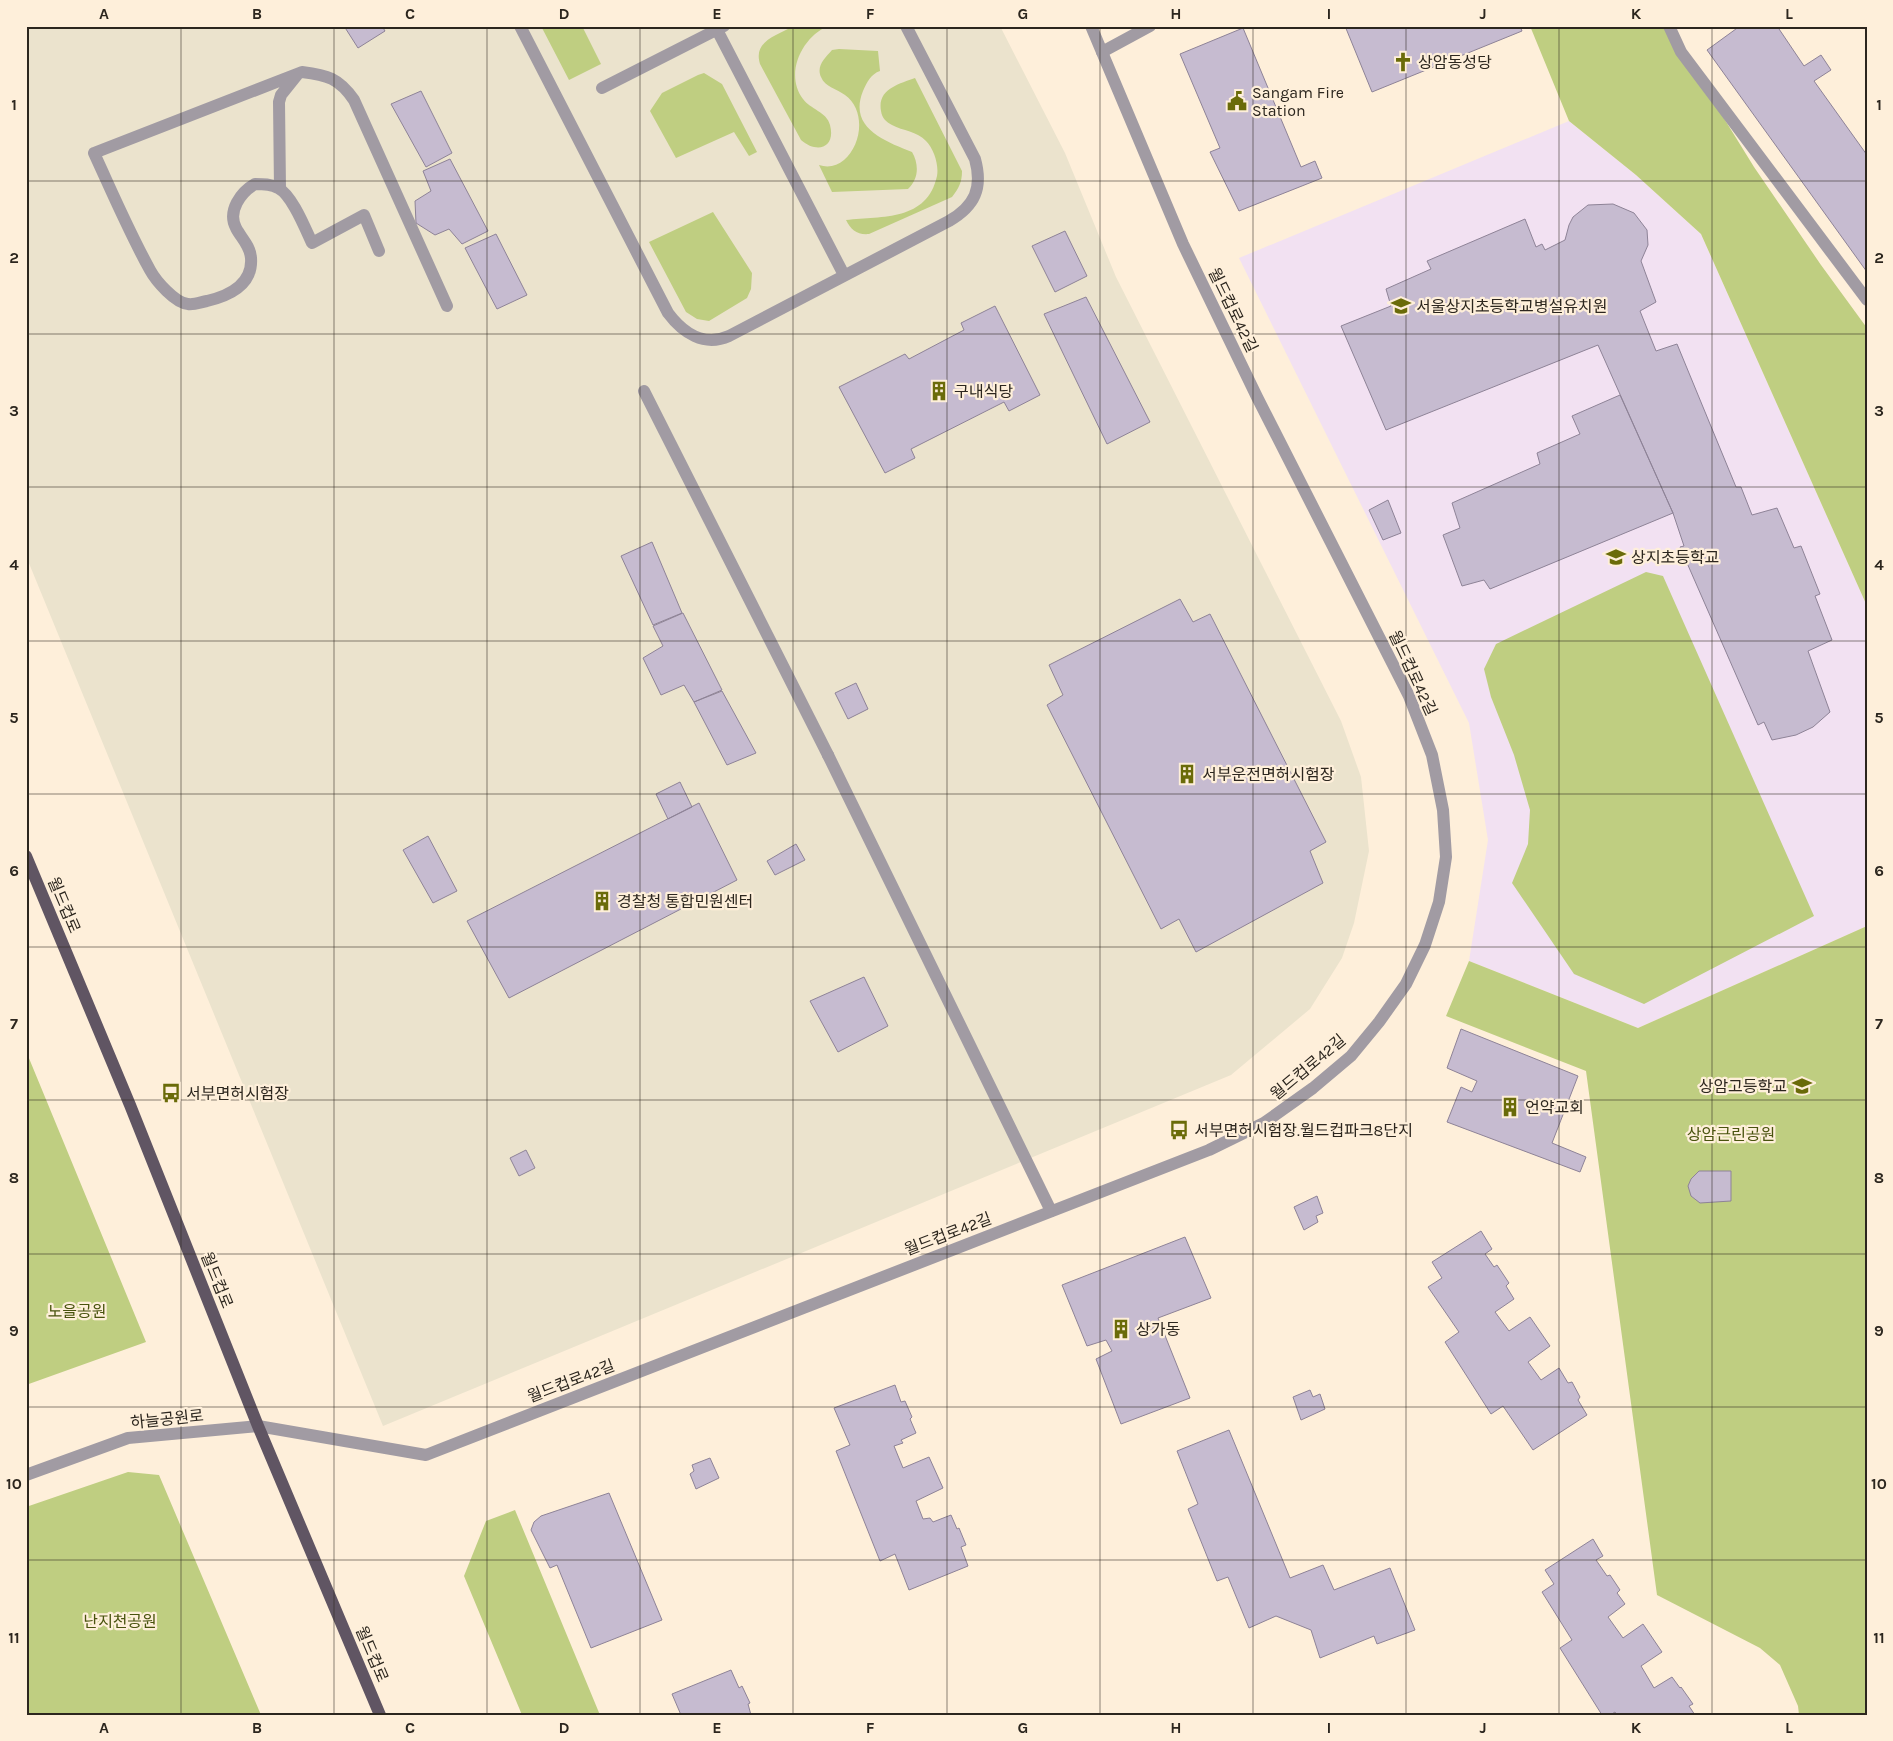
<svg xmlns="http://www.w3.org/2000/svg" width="1893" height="1741" font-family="Karla,'Noto Sans KR',sans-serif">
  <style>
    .commercial { fill: #ebe3cd }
    .education { fill: #f2e1f2 }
    .green { fill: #bfce81 }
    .building { fill: #c6bbd0; stroke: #8e8397 }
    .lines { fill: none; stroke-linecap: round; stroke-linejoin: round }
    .service { stroke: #a19ba3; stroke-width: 12 }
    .pedestrian { stroke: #a19ba3; stroke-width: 12 }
    .minor { stroke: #a19ba3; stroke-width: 12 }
    .tertiary { stroke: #a19ba3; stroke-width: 12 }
    .primary { stroke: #605563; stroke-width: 12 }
    .grid { fill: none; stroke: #2c261e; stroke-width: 1; stroke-opacity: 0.55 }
    .labels { text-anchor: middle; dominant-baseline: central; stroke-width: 4.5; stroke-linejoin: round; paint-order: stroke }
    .poi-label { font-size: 16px; fill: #2c261e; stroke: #feefda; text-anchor: start }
    .street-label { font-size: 16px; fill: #2c261e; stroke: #feefda }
    .park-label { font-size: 16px; fill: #49530e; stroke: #feefda }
    .neatline { fill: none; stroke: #2c261e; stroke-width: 2 }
    .grid-label { font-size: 16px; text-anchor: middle; font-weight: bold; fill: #2c261e }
  </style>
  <rect width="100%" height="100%" fill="#feefda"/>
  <path class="commercial" d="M26,26H1000L1065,153L1116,277L1341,721L1361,777L1369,851L1354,923L1342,958L1310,1009L1231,1075L383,1426L26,556Z"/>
  <path class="education" d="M1569,121L1636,175L1701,234L1867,606V926L1638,1028L1469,961L1488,840L1469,723L1239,258Z"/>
  <path class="green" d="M541,26H582L601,64L569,80Z
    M794,26H828C802,37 784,74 803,99C810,109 827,112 830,125C836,148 817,154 801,140L760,64C753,41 776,36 794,26Z
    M1530,26H1667L1754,167L1821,265L1867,328V606L1701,234L1636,175L1569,121Z
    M839,49L878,51L880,71C871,74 867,82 863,91C848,128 885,141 912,152C919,164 919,179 908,189L832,192L819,165C828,168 837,166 844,160C862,145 866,110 845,95C837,89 825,87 821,77C816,66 825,58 832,50Z
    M704,73L722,84L757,152L749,156L734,132L676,158L650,111L662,93L698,75Z
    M915,78L962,171C962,182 959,188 952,197L869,234C857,235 851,230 846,220C883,216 927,221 937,176C939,165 934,149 926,141C917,131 903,131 892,125C886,122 882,118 881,111C877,89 899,84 915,78Z
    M713,212L752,273L751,289L747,298L709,321L697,319L686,312L649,242Z
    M1646,572L1663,576L1814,916L1644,1004L1574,974L1512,883L1528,844L1530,810L1514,755L1491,697L1484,669L1496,644Z
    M1867,926V1715H1799L1798,1706L1780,1665L1760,1648L1657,1595L1586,1071L1446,1016L1469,961L1638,1028Z
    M26,1051L146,1342L26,1385Z
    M128,1472L159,1475L261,1715H26V1507Z
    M515,1510L600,1715H522L464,1576L486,1521Z"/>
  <path class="building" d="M344,26H382L385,31L358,48Z
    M1345,26H1520L1522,31L1372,92Z
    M1740,26H1777L1804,66L1821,55L1831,70L1814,81L1867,155V272L1707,50Z
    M1243,28L1301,167L1315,161L1322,178L1239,211L1210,152L1220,148L1180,54Z
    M421,91L452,153L426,167L391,104Z
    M450,159L488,231L462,244L449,229L435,235L416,223L415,201L431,191L423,171Z
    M1613,204L1634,213L1647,230L1648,245L1641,261L1656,302L1640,311L1656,351L1677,344L1736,487H1741L1752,515L1777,508L1794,548L1801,546L1820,594L1815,596L1832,640L1808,651L1830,712L1813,727L1796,735L1772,740L1764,722L1758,725L1680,547L1684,546L1673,513L1598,345L1386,430L1341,326L1391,306L1386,289L1431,269L1427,261L1525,219L1536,247L1542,244L1545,250L1565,240L1569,225L1573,217L1588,205Z
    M1065,231L1087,276L1055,292L1032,246Z
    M496,234L527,295L497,309L465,248Z
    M1086,297L1150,422L1107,444L1044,314Z
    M995,306L1040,395L1009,411L1004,402L911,449L915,458L885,473L839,387L905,354L909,359L964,330L961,323Z
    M1620,395L1673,513L1490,589L1484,580L1462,586L1443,535L1460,528L1452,503L1540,464L1537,453L1580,434L1572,416Z
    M1388,500L1401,533L1383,540L1369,510Z
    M652,542L682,613L653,625L621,556Z
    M1180,599L1193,622L1210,614L1326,842L1310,851L1323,883L1196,952L1179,919L1161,929L1047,705L1063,695L1049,665Z
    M683,613L722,690L694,702L684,685L661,695L643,658L663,646L653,626Z
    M856,683L868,709L848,719L835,693Z
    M722,691L756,753L727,765L694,702Z
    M680,782L692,807L668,819L656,794Z
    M699,803L737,880L509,998L467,921Z
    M428,836L457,891L433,903L403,850Z
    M796,844L805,860L775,875L767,861Z
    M864,977L888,1026L838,1052L810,1001Z
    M1461,1029L1578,1076L1552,1143L1586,1157L1580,1172L1447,1122L1461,1087L1472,1092L1477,1081L1447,1068Z
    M526,1150L535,1168L519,1176L510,1158Z
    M1699,1171H1731V1201L1700,1203L1691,1196L1688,1186L1691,1179Z
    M1317,1196L1323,1213L1316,1216L1318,1222L1304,1230L1294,1207Z
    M1481,1231L1492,1249L1485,1254L1494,1267L1497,1265L1509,1283L1506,1286L1514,1299L1495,1312L1509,1331L1530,1317L1550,1346L1528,1362L1541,1380L1559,1368L1568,1383L1572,1382L1580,1397L1578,1400L1587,1415L1533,1450L1503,1406L1491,1414L1445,1342L1459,1332L1428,1287L1442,1278L1432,1262Z
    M1185,1237L1211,1298L1158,1318L1190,1398L1121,1424L1096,1359L1112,1351L1106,1340L1087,1346L1062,1285Z
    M895,1385L901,1402L905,1401L912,1417L910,1419L916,1433L901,1440L903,1443L894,1446L903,1468L929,1457L943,1488L916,1501L923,1519L930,1518L933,1522L951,1515L957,1529L959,1528L966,1545L961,1547L968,1566L909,1590L895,1554L880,1561L836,1451L850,1445L834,1408Z
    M1310,1390L1313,1397L1320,1394L1325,1409L1301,1420L1293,1397Z
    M1229,1430L1290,1578L1323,1565L1334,1590L1390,1568L1415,1630L1377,1644L1374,1636L1320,1658L1311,1630L1276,1616L1249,1628L1228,1577L1217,1581L1188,1509L1198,1504L1177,1451Z
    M710,1458L719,1478L696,1489L690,1474L694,1471L692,1465Z
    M609,1493L662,1620L591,1648L557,1565L550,1568L531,1530L534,1522L541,1516Z
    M1593,1539L1603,1556L1596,1560L1607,1576L1610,1575L1620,1590L1617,1593L1625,1604L1608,1617L1623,1638L1643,1624L1662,1652L1641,1666L1654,1688L1672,1677L1680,1688L1681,1687L1693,1704L1689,1706L1695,1715H1617L1615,1712L1610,1715H1602L1560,1648L1572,1640L1542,1592L1554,1584L1545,1570Z
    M731,1670L739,1688L742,1686L750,1703L748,1704L751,1715H681L672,1694Z"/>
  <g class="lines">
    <path class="service" d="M1102,52L1150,26
      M828,755L1051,1211"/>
    <path class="pedestrian" d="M1669,26L1681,52L1867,300"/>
    <path class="minor" d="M520,26L668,313C683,333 704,347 729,336L949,221C975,206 983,188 975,159L906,26
      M715,26L844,275
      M602,88L724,26
      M280,189L279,102L281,95L297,75
      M379,251L364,215L312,243C305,228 292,195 278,188C271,184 263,184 255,184C241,192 227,211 236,228C241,238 250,245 251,258C253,285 228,296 207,301C201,302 194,305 188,304C175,303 156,281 150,270C129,232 112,192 94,153L302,72C327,75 339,78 354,100L447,306
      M644,391L828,755
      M258,1426L426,1455L1209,1150L1264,1123L1313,1088L1351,1056L1379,1022L1406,984L1425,945L1439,902L1446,857L1443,810L1432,755L1409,696L1257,397L1183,244L1091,26"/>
    <path class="tertiary" d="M26,1475L128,1438L258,1426"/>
    <path class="primary" d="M26,856L130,1105L258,1426L380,1715"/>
  </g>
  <path class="grid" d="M181,26V1715M334,26V1715M487,26V1715M640,26V1715M793,26V1715M947,26V1715M1100,26V1715M1253,26V1715M1406,26V1715M1559,26V1715M1712,26V1715M26,181H1867M26,334H1867M26,487H1867M26,641H1867M26,794H1867M26,947H1867M26,1100H1867M26,1254H1867M26,1407H1867M26,1560H1867"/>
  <defs>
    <symbol id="church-bare" viewBox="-9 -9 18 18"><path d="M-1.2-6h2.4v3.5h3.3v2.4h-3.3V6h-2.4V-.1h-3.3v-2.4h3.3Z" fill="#6a6b09" stroke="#feefda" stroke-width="2.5" paint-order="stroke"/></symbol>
    <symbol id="civic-bare" viewBox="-9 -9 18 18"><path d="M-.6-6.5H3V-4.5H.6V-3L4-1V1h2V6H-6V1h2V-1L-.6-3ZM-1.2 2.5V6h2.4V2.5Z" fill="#6a6b09" stroke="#feefda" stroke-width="2.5" paint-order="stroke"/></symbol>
    <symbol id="school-bare" viewBox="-9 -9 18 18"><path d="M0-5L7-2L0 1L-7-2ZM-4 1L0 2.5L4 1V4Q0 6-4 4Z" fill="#6a6b09" stroke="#feefda" stroke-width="2.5" paint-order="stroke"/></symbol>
    <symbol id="building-bare" viewBox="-9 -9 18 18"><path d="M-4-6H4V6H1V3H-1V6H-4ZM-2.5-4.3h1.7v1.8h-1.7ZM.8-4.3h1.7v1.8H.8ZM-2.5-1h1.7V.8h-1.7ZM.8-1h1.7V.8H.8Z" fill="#6a6b09" stroke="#feefda" stroke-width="2.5" paint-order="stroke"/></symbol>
    <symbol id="bus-bare" viewBox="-9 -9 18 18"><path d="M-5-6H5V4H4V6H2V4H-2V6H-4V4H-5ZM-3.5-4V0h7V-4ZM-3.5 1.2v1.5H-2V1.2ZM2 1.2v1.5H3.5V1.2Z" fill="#6a6b09" stroke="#feefda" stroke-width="2.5" paint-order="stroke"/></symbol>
  </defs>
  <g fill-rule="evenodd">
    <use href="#church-bare" x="1389" y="48" width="28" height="28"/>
    <use href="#civic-bare" x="1223" y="87" width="28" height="28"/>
    <use href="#school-bare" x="1387" y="292" width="28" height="28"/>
    <use href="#building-bare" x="925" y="377" width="28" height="28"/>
    <use href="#school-bare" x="1602" y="543" width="28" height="28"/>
    <use href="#building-bare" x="1173" y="760" width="28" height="28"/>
    <use href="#building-bare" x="588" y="887" width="28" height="28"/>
    <use href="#school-bare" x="1788" y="1072" width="28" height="28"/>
    <use href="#bus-bare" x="157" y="1079" width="28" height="28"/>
    <use href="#building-bare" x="1496" y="1093" width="28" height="28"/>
    <use href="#bus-bare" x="1165" y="1116" width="28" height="28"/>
    <use href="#building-bare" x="1107" y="1315" width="28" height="28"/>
  </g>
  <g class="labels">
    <g class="poi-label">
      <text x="1418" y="62">상암동성당</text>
      <text x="1252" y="92">Sangam Fire<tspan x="1252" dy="18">Station</tspan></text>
      <text x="1416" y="306">서울상지초등학교병설유치원</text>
      <text x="954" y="391">구내식당</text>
      <text x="1631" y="557">상지초등학교</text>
      <text x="1202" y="774">서부운전면허시험장</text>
      <text x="617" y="901">경찰청 통합민원센터</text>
      <text x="1787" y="1086" text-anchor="end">상암고등학교</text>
      <text x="186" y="1093">서부면허시험장</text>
      <text x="1525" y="1107">언약교회</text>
      <text x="1194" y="1130">서부면허시험장.월드컵파크8단지</text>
      <text x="1136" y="1329">상가동</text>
    </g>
    <g class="street-label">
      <text transform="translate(1233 310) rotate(64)">월드컵로42길</text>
      <text transform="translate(1413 673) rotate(65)">월드컵로42길</text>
      <text transform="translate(64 905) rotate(67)">월드컵로</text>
      <text transform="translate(1308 1067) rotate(-40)">월드컵로42길</text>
      <text transform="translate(948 1234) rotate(-21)">월드컵로42길</text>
      <text transform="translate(217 1280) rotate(68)">월드컵로</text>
      <text transform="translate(571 1381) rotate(-21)">월드컵로42길</text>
      <text transform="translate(167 1419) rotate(-6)">하늘공원로</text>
      <text transform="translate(372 1654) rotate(67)">월드컵로</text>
    </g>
    <g class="park-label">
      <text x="1731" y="1134">상암근린공원</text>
      <text x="77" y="1311">노을공원</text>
      <text x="120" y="1621">난지천공원</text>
    </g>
  </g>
  <rect width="1893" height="1741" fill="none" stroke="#feefda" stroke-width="55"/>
  <rect x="28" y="28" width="1838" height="1686" class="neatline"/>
  <g class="grid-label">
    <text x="104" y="19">A</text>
    <text x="257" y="19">B</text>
    <text x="410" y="19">C</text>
    <text x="564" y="19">D</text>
    <text x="717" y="19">E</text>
    <text x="870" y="19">F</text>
    <text x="1023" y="19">G</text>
    <text x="1176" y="19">H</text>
    <text x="1329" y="19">I</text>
    <text x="1483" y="19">J</text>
    <text x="1636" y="19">K</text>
    <text x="1789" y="19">L</text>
    <text x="14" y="110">1</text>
    <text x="1879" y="110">1</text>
    <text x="14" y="263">2</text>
    <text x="1879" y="263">2</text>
    <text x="14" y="416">3</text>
    <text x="1879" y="416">3</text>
    <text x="14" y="570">4</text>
    <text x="1879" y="570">4</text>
    <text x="14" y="723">5</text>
    <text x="1879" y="723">5</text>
    <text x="14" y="876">6</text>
    <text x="1879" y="876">6</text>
    <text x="14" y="1029">7</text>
    <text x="1879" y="1029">7</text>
    <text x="14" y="1183">8</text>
    <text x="1879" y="1183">8</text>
    <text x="14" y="1336">9</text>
    <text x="1879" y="1336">9</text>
    <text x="14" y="1489">10</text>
    <text x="1879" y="1489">10</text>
    <text x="14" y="1643">11</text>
    <text x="1879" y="1643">11</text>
    <text x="104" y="1733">A</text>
    <text x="257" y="1733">B</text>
    <text x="410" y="1733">C</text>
    <text x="564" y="1733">D</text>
    <text x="717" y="1733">E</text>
    <text x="870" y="1733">F</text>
    <text x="1023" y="1733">G</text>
    <text x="1176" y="1733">H</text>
    <text x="1329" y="1733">I</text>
    <text x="1483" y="1733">J</text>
    <text x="1636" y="1733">K</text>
    <text x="1789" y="1733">L</text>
  </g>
</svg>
